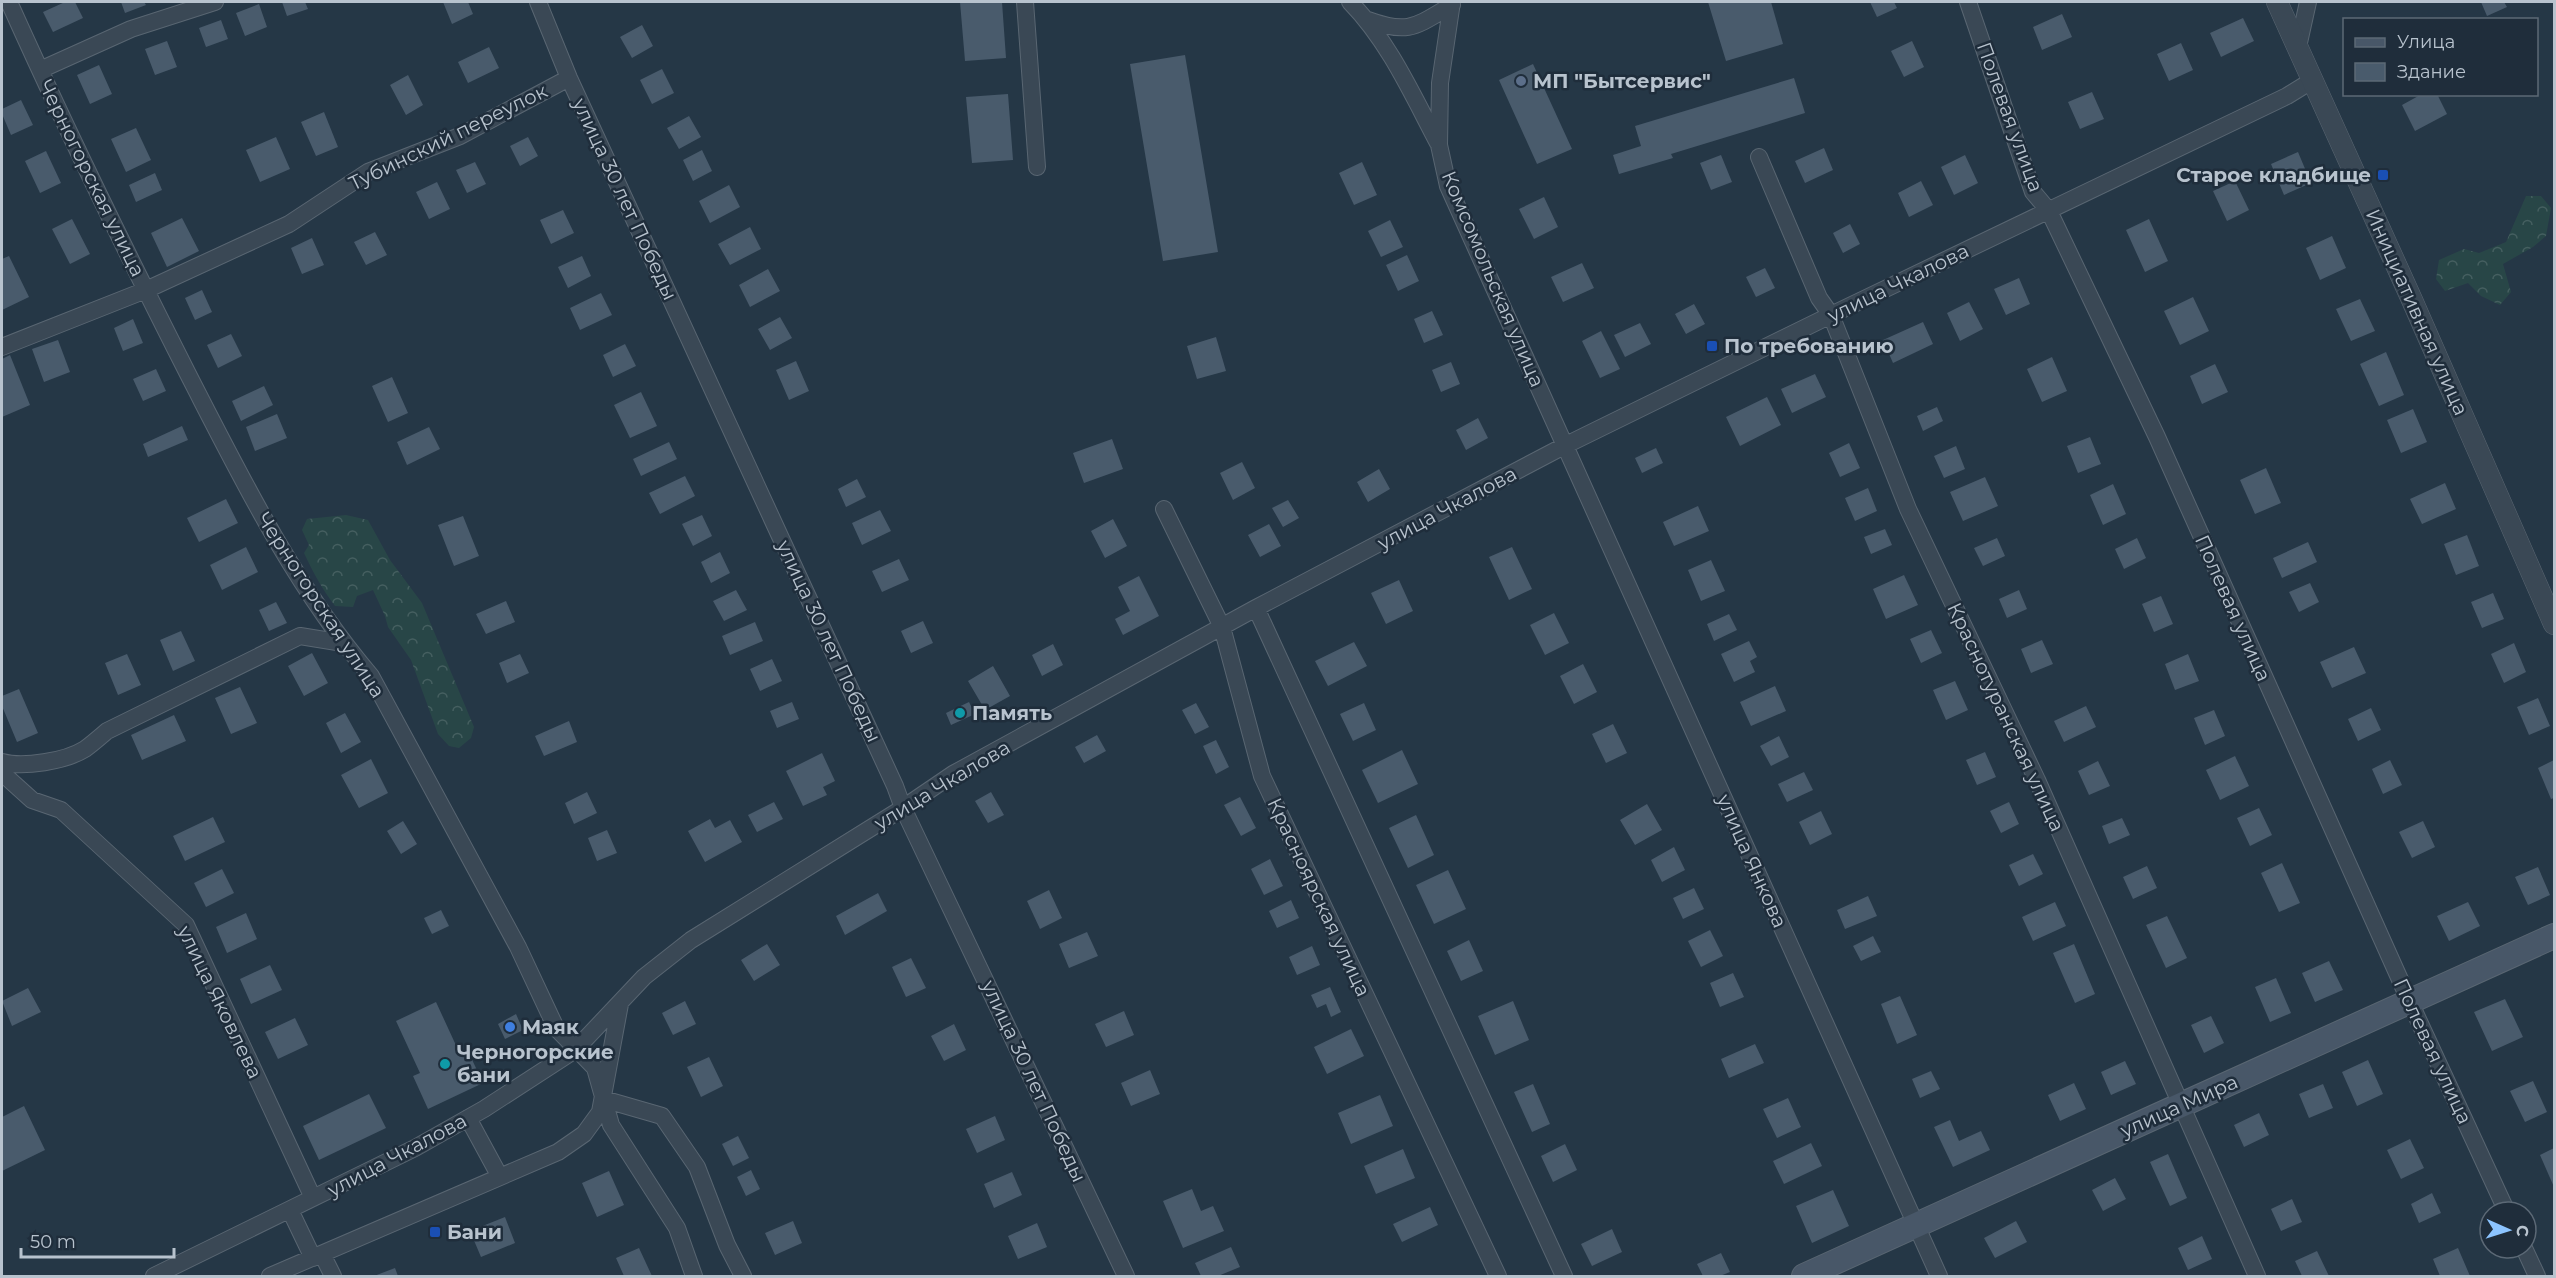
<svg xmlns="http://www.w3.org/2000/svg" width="2556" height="1278" font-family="Montserrat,sans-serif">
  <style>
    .forest { fill: url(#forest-crowns) }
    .building { fill: #495b6c }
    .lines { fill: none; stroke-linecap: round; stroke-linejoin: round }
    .minor-casing { stroke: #596672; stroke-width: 18 }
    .tertiary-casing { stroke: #596672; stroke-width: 22 }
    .secondary-casing { stroke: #596672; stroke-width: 26 }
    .minor { stroke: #3a4855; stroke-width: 16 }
    .tertiary { stroke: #3a4855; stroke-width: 21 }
    .secondary { stroke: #485768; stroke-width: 24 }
    .service-dot { fill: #5c6f8a; stroke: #1f2d3b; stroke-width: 2 }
    .transit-dot { fill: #1a4fb4; stroke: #1f2d3b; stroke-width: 2 }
    .culture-dot { fill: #0f9aa8; stroke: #1f2d3b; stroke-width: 2 }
    .shop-dot { fill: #3f7fe0; stroke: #1f2d3b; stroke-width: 2 }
    .labels { text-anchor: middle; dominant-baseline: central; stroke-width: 5; stroke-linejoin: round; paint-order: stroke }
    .poi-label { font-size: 20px; font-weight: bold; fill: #b8c3ce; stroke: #1f2d3b; text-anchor: start }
    .street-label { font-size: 20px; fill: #b8c3ce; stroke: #1f2d3b }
  </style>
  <defs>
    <pattern id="forest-crowns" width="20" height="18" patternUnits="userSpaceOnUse" patternTransform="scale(1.5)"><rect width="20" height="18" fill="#284647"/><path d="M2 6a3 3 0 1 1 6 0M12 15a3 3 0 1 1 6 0" fill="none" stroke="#455f60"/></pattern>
  </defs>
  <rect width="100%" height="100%" fill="#253746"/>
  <path class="forest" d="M2526,196H2541L2551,208L2546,236L2533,247L2503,264L2511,292L2500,305L2481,296L2468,283L2445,291L2436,279L2439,260L2464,249L2479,253L2506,242Z
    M346,515L368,520L390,560L422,603L474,727L471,738L459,748L449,746L438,734L411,660L388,627L385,616L373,590L357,596L353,607L335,606C322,589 313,572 304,553L309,545L302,530L307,519Z"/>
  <path class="building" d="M65,2H75L83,18L53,32L43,12Z
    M121,2H144L146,5L125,13Z
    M282,2H305L308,9L287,16Z
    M443,2H468L473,14L452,24Z
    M960,2H1002L1006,58L965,61Z
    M1708,2H1771L1783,44L1726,61Z
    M1870,2H1894L1897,8L1877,17Z
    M2481,2H2504L2507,7L2487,16Z
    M259,4L267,27L245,36L236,13Z
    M2062,14L2072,37L2042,50L2033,27Z
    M2243,18L2254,41L2221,57L2210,33Z
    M221,20L228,39L206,47L199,28Z
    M642,25L653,46L632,58L620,37Z
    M167,41L177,67L155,75L145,49Z
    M1912,41L1924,67L1904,77L1891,51Z
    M2181,43L2193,70L2169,81L2157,54Z
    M489,47L499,68L468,83L458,62Z
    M1185,55L1218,252L1163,261L1130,64Z
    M1533,64L1572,149L1537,164L1499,80Z
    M99,65L112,94L90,104L77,75Z
    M662,69L674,93L652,104L640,80Z
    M408,75L423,105L406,115L390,85Z
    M1794,78L1805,113L1671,154L1673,158L1619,174L1613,155L1641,146L1635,126Z
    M2092,92L2104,119L2080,129L2068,102Z
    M1008,94L1013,160L972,163L966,97Z
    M2422,94H2437L2447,114L2415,131L2402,105Z
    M21,100L33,125L11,135L2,114V109Z
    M324,112L338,147L316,156L301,122Z
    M689,116L701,137L679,149L667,128Z
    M136,128L151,160L126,172L111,139Z
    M276,137L290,169L260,182L246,150Z
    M528,137L538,156L520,166L510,146Z
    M1824,148L1833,170L1805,183L1795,161Z
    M702,150L712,171L693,181L683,160Z
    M46,151L61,183L40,193L25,161Z
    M2298,152L2311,183L2284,195L2271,164Z
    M1721,155L1732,182L1711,190L1700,163Z
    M1965,155L1978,183L1954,195L1941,167Z
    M475,162L486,184L467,193L456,170Z
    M1362,162L1377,195L1354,205L1339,173Z
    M155,173L162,190L136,202L129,185Z
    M1921,181L1933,205L1909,217L1898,193Z
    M2235,181L2249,210L2227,221L2213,191Z
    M437,182L450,209L429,219L416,192Z
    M729,185L740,207L710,223L699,201Z
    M1544,197L1558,227L1534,239L1519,209Z
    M563,210L574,233L551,244L540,220Z
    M182,218L199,251L167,267L151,233Z
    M72,219L90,254L70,264L52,229Z
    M2149,219L2168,261L2145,272L2126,230Z
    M1390,220L1403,247L1381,257L1368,231Z
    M1850,224L1860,244L1843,253L1833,233Z
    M750,227L761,249L730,265L718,244Z
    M375,232L387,255L366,265L354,242Z
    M2332,236L2346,268L2320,280L2306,248Z
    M312,238L324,265L302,274L291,248Z
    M1407,255L1419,281L1398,291L1386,265Z
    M9,256L29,297L2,310V259Z
    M582,256L591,276L568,288L558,267Z
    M1582,263L1594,288L1563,302L1551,277Z
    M1765,268L1775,288L1756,297L1746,277Z
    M768,269L780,291L750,307L739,285Z
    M2019,278L2030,304L2006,315L1994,289Z
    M202,290L212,312L195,320L185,298Z
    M601,293L612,315L580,330L570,308Z
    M2193,297L2209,331L2180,345L2164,311Z
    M2360,299L2375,331L2351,341L2336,309Z
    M1969,302L1983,329L1960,341L1947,313Z
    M1694,304L1705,324L1686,334L1675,314Z
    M1432,311L1443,335L1424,343L1414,319Z
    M780,317L792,338L770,350L758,329Z
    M133,319L143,343L123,351L114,328Z
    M1923,322L1933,344L1893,363L1883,340Z
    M1640,323L1651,344L1625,357L1614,335Z
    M1601,331L1620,369L1600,378L1582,341Z
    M231,334L242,356L218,368L207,345Z
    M1216,337L1226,371L1197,379L1187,346Z
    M58,340L70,372L44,382L32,349Z
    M625,344L636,366L613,377L603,355Z
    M2386,352L2404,395L2379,406L2360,364Z
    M10,355L30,405L2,417V359Z
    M2052,357L2067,391L2042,402L2027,369Z
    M796,361L809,391L789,400L776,370Z
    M1451,362L1460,384L1441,392L1432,370Z
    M2215,364L2228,392L2202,404L2190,376Z
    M156,369L166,391L143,401L133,379Z
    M1815,374L1826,397L1792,413L1781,389Z
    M392,377L408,413L388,422L372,386Z
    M264,386L273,405L241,421L232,401Z
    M641,392L657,426L630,438L614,405Z
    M1767,397L1781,425L1740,446L1726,417Z
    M1937,407L1943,421L1923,431L1917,416Z
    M2413,409L2427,442L2401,453L2387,420Z
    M277,414L287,438L255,451L246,427Z
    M1478,418L1488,438L1466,450L1456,430Z
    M182,426L188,440L148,457L143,444Z
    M429,427L440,449L407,465L397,442Z
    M2090,437L2101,464L2078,473L2067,446Z
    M1112,439L1123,469L1084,483L1073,453Z
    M669,442L677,459L641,476L633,459Z
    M1849,443L1860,468L1840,477L1829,453Z
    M1956,446L1965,469L1944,478L1934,456Z
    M1656,448L1663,463L1642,473L1635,458Z
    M1242,462L1255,488L1233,500L1220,473Z
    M2266,468L2281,503L2255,514L2240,480Z
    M1379,469L1390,489L1368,502L1357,482Z
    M685,476L695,496L660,514L649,493Z
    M1985,477L1998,506L1963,521L1950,492Z
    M857,479L866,497L846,507L838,489Z
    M2445,483L2456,509L2422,524L2410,499Z
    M2113,484L2126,514L2103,525L2090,495Z
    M1868,488L1877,511L1855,521L1845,498Z
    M226,499L238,523L199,542L187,518Z
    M1288,500L1299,518L1283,527L1272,508Z
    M1698,506L1709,531L1674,546L1663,522Z
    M880,510L891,531L862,545L852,523Z
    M702,515L712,536L693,546L682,524Z
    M463,516L479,556L454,566L438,525Z
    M1113,519L1127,546L1105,558L1091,531Z
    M1269,524L1281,546L1260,557L1248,535Z
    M1885,529L1892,545L1871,554L1864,537Z
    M2467,535L2479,566L2456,575L2444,544Z
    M1997,538L2005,556L1983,566L1974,548Z
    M2137,538L2146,558L2124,569L2115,549Z
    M2308,542L2317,562L2282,578L2273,558Z
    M246,547L258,572L222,590L210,565Z
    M1512,547L1532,589L1509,600L1489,557Z
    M720,552L730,573L711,583L701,562Z
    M899,559L909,580L882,592L872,571Z
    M1711,560L1725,591L1701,601L1688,570Z
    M1904,575L1918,605L1886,619L1873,589Z
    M1139,576L1159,616L1123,635L1115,619L1130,611L1118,587Z
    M1399,580L1413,611L1386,624L1371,593Z
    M2310,583L2319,602L2299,612L2289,592Z
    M736,590L747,610L724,621L713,601Z
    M2019,590L2027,609L2007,618L1999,599Z
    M2493,593L2504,619L2482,628L2471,602Z
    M2161,596L2173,624L2154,632L2142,604Z
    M506,601L515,622L486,634L476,614Z
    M276,602L287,623L269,631L259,610Z
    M1554,613L1569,643L1545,655L1530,625Z
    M1729,614L1737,630L1714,641L1707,624Z
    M923,621L933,643L911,653L901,631Z
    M755,622L763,641L730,655L722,636Z
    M1931,630L1942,653L1921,663L1910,639Z
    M181,631L195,661L173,671L160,640Z
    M2042,640L2053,664L2031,673L2021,649Z
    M1749,641L1757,657L1750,661L1755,672L1734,682L1721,654Z
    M1354,642L1367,666L1328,686L1315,661Z
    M2514,643L2526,672L2504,683L2491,654Z
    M1053,644L1063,665L1042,676L1032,655Z
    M2354,647L2366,673L2332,688L2320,662Z
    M312,653L328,683L304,696L288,666Z
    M127,654L141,685L118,695L105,663Z
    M520,654L529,673L507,683L499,663Z
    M2188,654L2199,681L2175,690L2165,664Z
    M772,659L782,681L760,691L750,669Z
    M1583,664L1597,692L1574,704L1560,676Z
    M993,666L1010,696L985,710L968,681Z
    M1955,681L1968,710L1946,720L1933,690Z
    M1775,686L1786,711L1751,726L1740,702Z
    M240,687L257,723L231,734L215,698Z
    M19,689L38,733L17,742L2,706V696Z
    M2538,698L2550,726L2529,735L2517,707Z
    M792,702L799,719L777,728L770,711Z
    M969,702L975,714L951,725L946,713Z
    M1196,703L1209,727L1195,734L1182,710Z
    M1364,703L1376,730L1353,741L1340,714Z
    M2086,706L2096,727L2064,742L2054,721Z
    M2371,708L2381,730L2358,741L2348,719Z
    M2214,710L2225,736L2205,745L2194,718Z
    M345,713L361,742L341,753L326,723Z
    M174,715L186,741L142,760L131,735Z
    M569,721L577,742L544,756L535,736Z
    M1613,724L1627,753L1606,763L1592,734Z
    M1097,735L1106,751L1084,763L1075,747Z
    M1779,736L1789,757L1771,766L1760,746Z
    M1216,740L1229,767L1216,774L1203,746Z
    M1402,750L1418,784L1378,803L1362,770Z
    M1985,752L1996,777L1977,785L1966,760Z
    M822,753L835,781L823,787L827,795L803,806L786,771Z
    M2235,756L2249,786L2220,800L2206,770Z
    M371,759L388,793L359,808L341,775Z
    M2390,760L2402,785L2383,794L2372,769Z
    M2554,760V798L2551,799L2538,768Z
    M2098,761L2110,786L2089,795L2078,771Z
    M1804,772L1813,790L1787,802L1778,784Z
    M587,792L597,813L574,824L565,803Z
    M991,792L1004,815L988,823L975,801Z
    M1240,797L1256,828L1241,836L1224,805Z
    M774,802L783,819L757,832L748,815Z
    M2009,802L2019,824L2001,833L1990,811Z
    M1647,804L1662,830L1635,845L1620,820Z
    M2259,808L2272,835L2250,846L2237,818Z
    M1821,811L1832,834L1810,845L1799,822Z
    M1416,815L1434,855L1408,868L1389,828Z
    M213,817L225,842L185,861L173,836Z
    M2122,818L2130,835L2109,844L2102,826Z
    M710,819L715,828L730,820L742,842L705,862L688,831Z
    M403,821L417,844L401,854L387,831Z
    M2423,821L2435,847L2412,858L2399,832Z
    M607,830L617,853L597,861L588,838Z
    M1674,847L1685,870L1662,882L1651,860Z
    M2033,854L2043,874L2019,886L2009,865Z
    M1270,859L1283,886L1264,895L1251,869Z
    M2282,863L2300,903L2279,912L2261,873Z
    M2147,866L2157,888L2133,899L2123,877Z
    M2538,867L2550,895L2528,905L2515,877Z
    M222,869L234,893L206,907L194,883Z
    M1448,870L1466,909L1434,924L1416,885Z
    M1694,888L1704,909L1683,919L1673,898Z
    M1049,890L1062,918L1040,929L1027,901Z
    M878,893L887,911L845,935L836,916Z
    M1868,896L1877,916L1845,929L1837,910Z
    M1291,900L1299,918L1277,928L1269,911Z
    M2055,902L2066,926L2033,941L2022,917Z
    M2468,902L2480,926L2449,941L2437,916Z
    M441,910L449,926L432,934L424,918Z
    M246,913L257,939L227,953L216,927Z
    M2167,916L2187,958L2166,968L2146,925Z
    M1710,930L1723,956L1701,967L1688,941Z
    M1087,932L1098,956L1069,968L1059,944Z
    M1873,936L1881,952L1861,961L1853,946Z
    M1469,940L1483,971L1461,981L1447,951Z
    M767,944L780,965L754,981L741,960Z
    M2074,944L2095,994L2075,1003L2053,953Z
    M1312,946L1320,965L1297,975L1289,957Z
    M911,958L926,988L906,997L892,967Z
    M2329,961L2343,990L2315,1002L2302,973Z
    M270,965L282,990L251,1004L240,979Z
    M1733,973L1744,997L1720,1007L1710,983Z
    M2276,978L2291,1013L2270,1022L2255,987Z
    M1330,987L1341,1012L1331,1017L1326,1004L1317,1008L1311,995Z
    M28,988L41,1012L12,1026L2,1001Z
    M1900,996L1917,1035L1897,1044L1881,1004Z
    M2505,999L2523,1037L2492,1051L2474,1012Z
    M685,1001L696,1024L673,1035L662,1013Z
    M1513,1001L1529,1040L1495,1055L1478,1016Z
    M436,1002L460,1054L468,1051L483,1083L428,1109L413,1076L420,1073L396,1021Z
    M1124,1011L1134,1035L1106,1047L1095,1024Z
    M516,1014L523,1030L505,1039L498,1024Z
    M2211,1016L2224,1043L2204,1053L2191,1025Z
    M295,1018L308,1045L278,1059L265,1032Z
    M954,1024L966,1050L944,1061L931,1036Z
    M1351,1029L1364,1056L1327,1074L1314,1047Z
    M1755,1044L1764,1063L1729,1078L1721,1059Z
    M709,1057L723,1086L701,1097L687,1067Z
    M2368,1060L2383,1094L2357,1106L2342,1072Z
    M2125,1061L2136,1084L2111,1095L2101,1072Z
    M1150,1070L1160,1094L1131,1106L1121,1083Z
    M1931,1071L1940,1089L1920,1098L1912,1079Z
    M2533,1081L2547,1112L2525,1122L2510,1091Z
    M2074,1083L2086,1109L2060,1121L2048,1095Z
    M1533,1084L1550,1124L1532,1132L1514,1092Z
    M2323,1084L2333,1108L2309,1118L2299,1094Z
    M369,1094L386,1128L319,1160L303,1126Z
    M1380,1095L1393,1126L1351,1144L1338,1113Z
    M1788,1098L1801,1127L1777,1138L1763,1109Z
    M24,1106L45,1150L2,1171V1117Z
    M2259,1113L2269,1135L2244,1147L2234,1125Z
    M995,1116L1005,1140L977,1153L966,1129Z
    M1950,1120L1959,1141L1981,1131L1990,1150L1953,1167L1934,1127Z
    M738,1136L749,1158L733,1166L722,1144Z
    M2410,1139L2424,1168L2401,1179L2387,1150Z
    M1811,1143L1822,1166L1784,1184L1773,1161Z
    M1565,1144L1577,1170L1553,1182L1541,1156Z
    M2554,1148V1187L2540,1155Z
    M1403,1149L1415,1178L1376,1194L1364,1166Z
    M2168,1154L2187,1198L2170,1206L2150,1162Z
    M751,1170L760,1189L746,1196L737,1177Z
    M609,1171L624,1205L597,1217L582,1183Z
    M1012,1172L1022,1195L994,1208L984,1184Z
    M2115,1178L2126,1199L2103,1211L2092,1190Z
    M1192,1189L1201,1211L1213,1206L1224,1231L1183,1248L1163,1201Z
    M1833,1190L1849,1226L1812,1243L1796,1206Z
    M2432,1193L2441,1213L2419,1223L2411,1204Z
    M2292,1199L2302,1222L2281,1231L2271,1209Z
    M1430,1207L1438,1225L1402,1242L1393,1224Z
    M505,1217L515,1243L481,1257L470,1231Z
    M793,1221L802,1243L775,1255L765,1233Z
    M2016,1221L2027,1242L1995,1258L1984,1238Z
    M1037,1223L1047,1247L1018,1259L1008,1236Z
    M1612,1229L1622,1252L1592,1266L1581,1244Z
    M2202,1236L2212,1259L2188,1270L2178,1248Z
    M1231,1247L1240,1267L1218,1276H1201L1195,1263Z
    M639,1248L652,1276H624L616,1258Z
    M2458,1248L2470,1276H2440L2433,1259Z
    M2317,1251L2329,1276H2302L2295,1261Z
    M1721,1253L1730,1272L1720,1276H1703L1697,1264Z
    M395,1268L398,1276H374Z"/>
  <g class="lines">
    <defs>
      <path id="minor" d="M9,2C66,129 127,254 190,378C243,481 295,587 371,676L518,947L556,1028L595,1068L611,1125L677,1228L694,1276
        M538,2L569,78L895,786L903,808L1126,1276
        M1025,2L1037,167
        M1350,2C1389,42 1412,94 1438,143
        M1452,2L1440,83L1439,145L1448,186L1939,1276
        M1968,2L2033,192L2049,211L2157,437L2410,1002L2507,1212
        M1368,20C1409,35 1416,26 1452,5
        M2298,47L2308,2
        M40,70L131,29L215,2
        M1759,157L1819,298L1831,315L1908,509L2037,780L2257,1276
        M2,347L146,290L289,224L368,172L460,136L569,78
        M1164,509L1222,627L1262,776L1498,1276
        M1256,608L1564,1276
        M2,762C23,768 66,761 85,749C92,744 100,737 107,731L300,636L343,643
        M2,773L32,800L61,810L186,925L313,1198
        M603,1099L662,1116L697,1167L727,1245L743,1276
        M468,1118L500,1177
        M290,1210L313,1258
        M2524,1248L2537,1276
        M322,1254L333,1276
        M154,1276L415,1148L484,1109L575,1050L644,977L691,940L903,808L953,774L1256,608L1564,446L1831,315L2287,96L2313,80
        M270,1276L558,1152L584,1134L600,1112L620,1004"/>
      <path id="tertiary" d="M2277,2L2412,300L2554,624"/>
      <path id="secondary" d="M1804,1276L2554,936"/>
    </defs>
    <use href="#minor" class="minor-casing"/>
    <use href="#tertiary" class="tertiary-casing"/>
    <use href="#secondary" class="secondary-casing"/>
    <use href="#minor" class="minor"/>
    <use href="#tertiary" class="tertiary"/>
    <use href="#secondary" class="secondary"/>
  </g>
  <circle class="service-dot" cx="1521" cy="81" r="6"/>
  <g class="transit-dot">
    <rect x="2377" y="169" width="12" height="12" rx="3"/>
    <rect x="1706" y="340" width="12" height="12" rx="3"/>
    <rect x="429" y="1226" width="12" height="12" rx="3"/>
  </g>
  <g class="culture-dot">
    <circle cx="960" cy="713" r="6"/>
    <circle cx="445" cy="1064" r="6"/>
  </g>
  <circle class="shop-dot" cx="510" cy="1027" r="6"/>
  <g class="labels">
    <g class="poi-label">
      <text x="1533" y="81">МП "Бытсервис"</text>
      <text x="2371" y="175" text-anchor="end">Старое кладбище</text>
      <text x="1724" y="346">По требованию</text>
      <text x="972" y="713">Память</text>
      <text x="522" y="1027">Маяк</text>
      <text x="457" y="1052">Черногорские<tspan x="457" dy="23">бани</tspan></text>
      <text x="447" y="1232">Бани</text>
    </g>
    <g class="street-label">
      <text transform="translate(2010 117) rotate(70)">Полевая улица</text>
      <text transform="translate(448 137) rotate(-26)">Тубинский переулок</text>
      <text transform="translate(92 178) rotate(64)">Черногорская улица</text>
      <text transform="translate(625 199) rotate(65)">улица 30 лет Победы</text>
      <text transform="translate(1493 279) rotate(67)">Комсомольская улица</text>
      <text transform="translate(1898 283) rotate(-26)">улица Чкалова</text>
      <text transform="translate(2417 312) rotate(66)">Инициативная улица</text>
      <text transform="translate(1447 508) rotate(-28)">улица Чкалова</text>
      <text transform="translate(321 605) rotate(57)">Черногорская улица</text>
      <text transform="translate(2233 608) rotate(66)">Полевая улица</text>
      <text transform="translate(829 641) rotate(65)">улица 30 лет Победы</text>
      <text transform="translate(2006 717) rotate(65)">Краснотуранская улица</text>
      <text transform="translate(942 785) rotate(-31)">улица Чкалова</text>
      <text transform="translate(1752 861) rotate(66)">улица Янкова</text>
      <text transform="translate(1319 897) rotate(65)">Красноярская улица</text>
      <text transform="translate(220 1002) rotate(64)">улица Яковлева</text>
      <text transform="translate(2433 1051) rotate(65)">Полевая улица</text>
      <text transform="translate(1034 1081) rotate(65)">улица 30 лет Победы</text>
      <text transform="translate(2179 1106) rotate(-24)">улица Мира</text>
      <text transform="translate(397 1155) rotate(-28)">улица Чкалова</text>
    </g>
  </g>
  <rect width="2556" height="1278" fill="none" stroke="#b8c3ce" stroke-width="6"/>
  <rect x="2343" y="18" width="195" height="78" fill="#1f2d3b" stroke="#5c6976" stroke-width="1.5"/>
  <rect x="2355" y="38" width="30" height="9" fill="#485768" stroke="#5c6976" stroke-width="1.5"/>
  <text x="2397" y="48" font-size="18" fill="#b8c3ce">Улица</text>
  <rect x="2355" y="63" width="30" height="18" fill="#495b6c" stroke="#5c6976" stroke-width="1.5"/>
  <text x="2397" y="78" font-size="18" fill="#b8c3ce">Здание</text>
  <g transform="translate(2508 1230) rotate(93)"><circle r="28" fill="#1f2d3b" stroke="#5c6976" stroke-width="1.5"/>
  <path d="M0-4.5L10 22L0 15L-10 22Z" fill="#8cc4ff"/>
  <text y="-9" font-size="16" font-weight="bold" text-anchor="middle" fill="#b8c3ce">С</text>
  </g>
  <path d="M21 1248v9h153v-9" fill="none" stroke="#b8c3ce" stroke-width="3"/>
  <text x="30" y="1248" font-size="18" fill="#b8c3ce" stroke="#1f2d3b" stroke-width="4.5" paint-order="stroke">50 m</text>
</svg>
